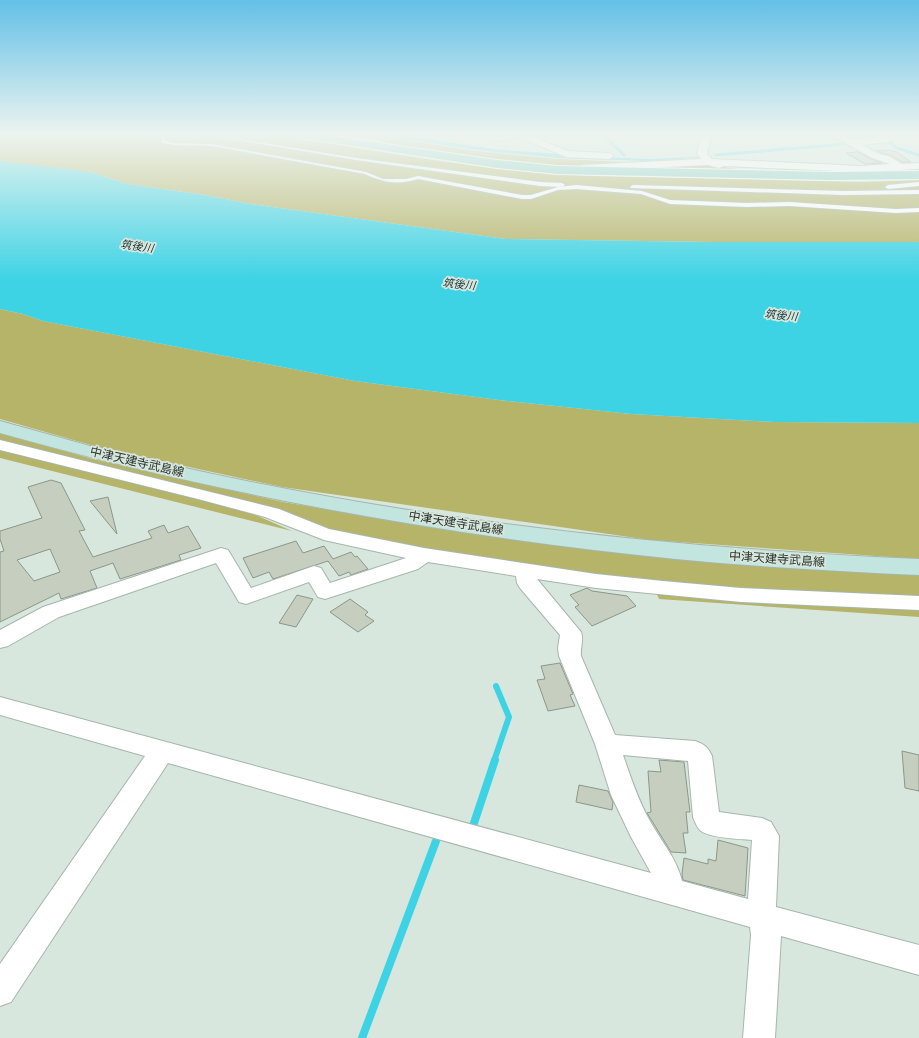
<svg xmlns="http://www.w3.org/2000/svg" width="919" height="1038" font-family="Helvetica,'Noto Sans JP',sans-serif">
  <style>
    .green { fill: #b6b469 }
    .water { fill: #3dd3e5 }
    .lines { fill: none; stroke-linecap: round; stroke-linejoin: round }
    .stream-far2 { stroke: #3dd3e5; stroke-width: 3 }
    .stream-far1 { stroke: #3dd3e5; stroke-width: 6 }
    .stream { stroke: #3dd3e5; stroke-width: 8 }
    .building { fill: #c5cebf; stroke: #8d9688; fill-rule: evenodd }
    .lane-casing { stroke: #a6b6ac; stroke-width: 2 }
    .street-casing { stroke: #a6b6ac; stroke-width: 2 }
    .secondary-casing { stroke: #a6b6ac; stroke-width: 2 }
    .primary-casing { stroke: #fff; stroke-width: 2 }
    .lane { fill: #fff; fill-rule: evenodd }
    .street { fill: #fff; fill-rule: evenodd }
    .secondary { fill: #c2e5e0; fill-rule: evenodd }
    .primary { fill: #84cbc1; fill-rule: evenodd }
    .labels { text-anchor: middle; dominant-baseline: central; stroke-width: 3.5; stroke-linejoin: round; paint-order: stroke }
    .far-water-label { font-size: 11px; font-style: italic; fill: #1b3336; stroke: #d7e7dd }
    .street-label { font-size: 12px; fill: #2b322d; stroke: #d7e7dd }
  </style>
  <rect width="100%" height="100%" fill="#d7e7dd"/>
  <path class="green" d="M0,135H278L419,158L508,170L592,176L862,182L919,180V242H711L506,239L250,204L205,195L127,184L91,172L8,163L0,161Z
    M344,135H373L475,151L558,159L670,164L556,167L498,162L386,144Z
    M709,165L737,169L804,174L595,169Z
    M732,165L919,167V173L839,175Z
    M0,309L23,314L43,321L355,381L499,400L631,414L774,422L919,423V559L650,540L282,487L101,448L0,419Z
    M0,433L93,459L283,502L448,530L646,556L919,575V597L652,583L425,551L325,530L249,501L0,441Z
    M0,449L242,509L292,531L0,458Z
    M656,592L919,609V617L659,599Z"/>
  <path class="water" d="M377,135H400L493,149L598,157L650,159L717,156L649,161L558,158L477,150Z
    M0,161L91,172L127,184L205,195L250,204L506,239L711,242H919V423L774,422L631,414L499,400L355,381L43,321L23,314L0,309Z"/>
  <g class="lines">
    <path class="stream-far2" d="M603,135L624,155
      M883,142L888,141L897,148L919,155
      M716,155L845,144"/>
    <path class="stream-far1" d="M494,761L509,717L496,686"/>
    <path class="stream" d="M473,826L495,760
      M362,1038L436,841"/>
  </g>
  <path class="building" d="M888,150L897,152L911,162H902L890,155L876,151Z
    M856,152H858L871,159L882,163L865,164L846,153Z
    M51,480L61,483L85,530L79,531L93,557L152,538L148,531L164,525L168,533L188,526L201,548L179,555L181,560L120,579L113,563L90,571L97,588L61,599L59,593L0,622V552L4,551L0,539V531L42,518L28,487ZM50,549L60,572L34,581L17,560Z
    M108,497L117,534L90,501Z
    M296,541L303,553L324,546L333,559L351,552L355,557L357,556L368,569L351,575L349,572L339,576L328,561L273,579L269,572L253,578L243,558Z
    M587,588L592,591L627,596L636,606L592,626L575,607L579,605L570,595Z
    M297,595L313,599L296,627L279,623Z
    M350,599L368,612L365,615L374,621L358,632L330,612Z
    M560,663L573,694L570,695L575,706L548,711L537,680L545,679L541,666Z
    M902,751L919,755V791L905,788Z
    M659,760L684,762L690,812H686L688,833H683L686,853L671,852L647,813L651,812L648,771L661,772Z
    M579,785L608,791L613,802L612,810L576,802Z
    M718,840L748,848L745,896L683,880L682,874L684,858L708,864V859L716,861Z"/>
  <g class="lines">
    <defs>
      <path id="lane" d="M160,135H164L166,141L174,143L212,144L366,172L383,179H406L418,176L522,195H531L558,187L576,185L642,191L670,200L747,203L789,202L896,209L919,208V212L896,213L789,206L747,207L670,204L641,194L576,189L558,190L531,199H522L418,179C398,185 384,183 365,174L212,146L174,145L162,143Z
        M205,135H215L356,158L540,182L562,183L565,185L562,187L540,186L356,160Z
        M919,182V186L888,189L885,187L888,185Z
        M633,185L843,191L919,190V194L843,195L631,188L630,187Z"/>
      <path id="street" d="M332,135C347,135 383,137 393,148L388,151L376,146L334,137Z
        M486,135H529L568,151L609,153L614,156L609,159L566,157L519,137L498,141Z
        M701,135H711L707,154L712,159L861,166L890,164L872,158L831,135H843L853,140L876,138L873,135C880,135 886,134 891,140L889,142L862,145L879,154L889,156L902,164L919,163V169L861,172L724,166L719,168L708,165L583,171L578,168L583,165L701,159L697,154Z
        M0,440L279,509L329,529L424,548L596,574L663,581L741,588L919,596V610L741,602L596,588L537,579L581,632C584,640 580,648 581,656L615,735L695,741C704,744 708,747 712,756L719,812L762,818L771,822L779,836L776,907L919,945V975L781,936L775,1038H743L751,935L750,927L168,763L11,1002L0,1006V964L145,756L0,715V697L651,873L631,837L611,795L595,744L559,656L558,648L560,635L520,588L517,583L516,576L428,562L418,569L325,599L318,597L309,582L246,604L239,602L216,563L59,617L8,646L0,648V630L43,607L221,548L228,550L251,588L314,566L321,568L330,583L406,558L324,540L265,517L198,499L0,450ZM623,755L688,761L693,817C695,822 697,828 701,831C710,838 740,839 752,840L748,899L682,881C677,859 661,841 650,821C638,800 631,778 623,755Z"/>
      <path id="secondary" d="M0,421C30,429 60,438 90,446C137,458 185,468 232,478C458,525 688,549 919,559V575C838,571 757,567 676,559C448,536 221,495 0,433Z"/>
      <path id="primary" d="M296,135H323L497,160L557,166L832,172L919,171V179L832,180L557,174L497,168L301,138L297,137Z"/>
    </defs>
    <use href="#lane" class="lane-casing"/>
    <use href="#street" class="street-casing"/>
    <use href="#secondary" class="secondary-casing"/>
    <use href="#primary" class="primary-casing"/>
    <use href="#lane" class="lane"/>
    <use href="#street" class="street"/>
    <use href="#secondary" class="secondary"/>
    <use href="#primary" class="primary"/>
  </g>
  <linearGradient id="sky" x2="0" y2="1"><stop stop-color="#63c0e7"/><stop offset="0.48" stop-color="#edf4f0"/><stop offset="1" stop-color="#edf4f0" stop-opacity="0"/></linearGradient>
  <rect width="919" height="280" fill="url(#sky)"/>
  <g class="labels">
    <g class="far-water-label">
      <text transform="translate(137 246) rotate(8)">筑後川</text>
      <text transform="translate(459 284) rotate(6)">筑後川</text>
      <text transform="translate(781 315) rotate(6)">筑後川</text>
    </g>
    <g class="street-label">
      <text transform="translate(137 462) rotate(13)">中津天建寺武島線</text>
      <text transform="translate(456 523) rotate(9)">中津天建寺武島線</text>
      <text transform="translate(777 559) rotate(4)">中津天建寺武島線</text>
    </g>
  </g>
</svg>
